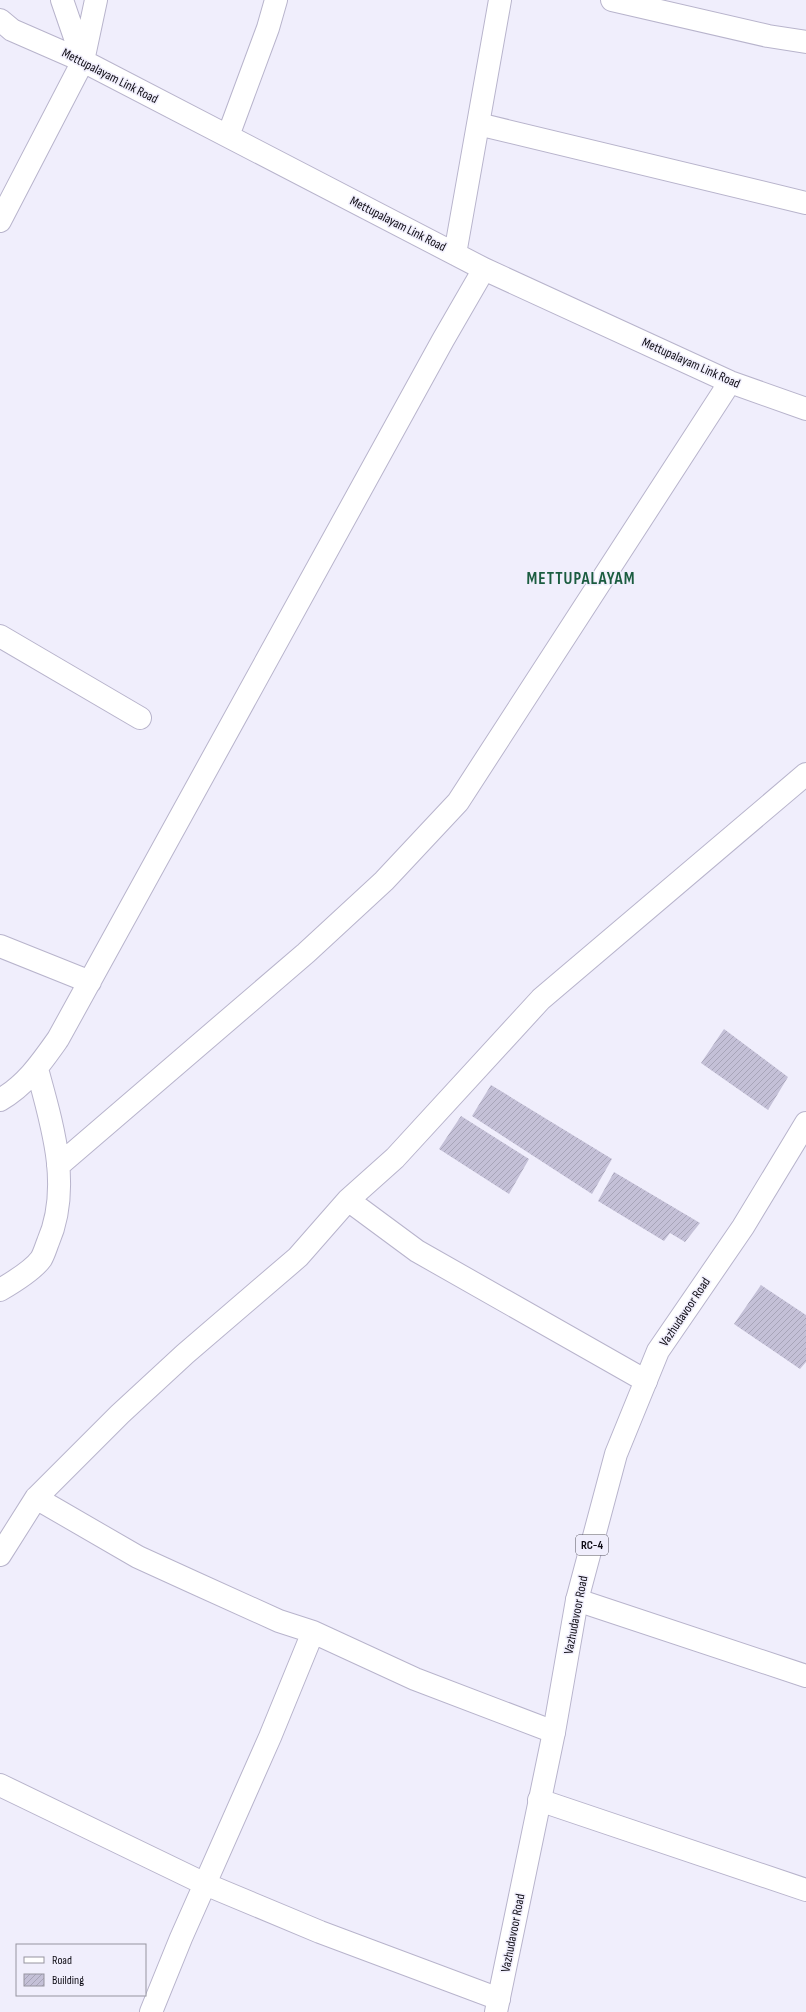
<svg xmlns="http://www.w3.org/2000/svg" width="806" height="2012" font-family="'Sofia Sans Condensed',sans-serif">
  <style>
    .building { fill: url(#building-hatch) }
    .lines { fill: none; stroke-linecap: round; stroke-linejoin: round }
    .minor-casing { stroke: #b8b4cc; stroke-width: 24 }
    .major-casing { stroke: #b8b4cc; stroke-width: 24 }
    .minor { stroke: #fff; stroke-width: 22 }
    .major { stroke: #fff; stroke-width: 22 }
    .labels { text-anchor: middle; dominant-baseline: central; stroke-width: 3; stroke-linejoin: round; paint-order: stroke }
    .shield { fill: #f0eefc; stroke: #52505a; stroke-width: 1 }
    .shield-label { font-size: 12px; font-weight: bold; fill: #0e0c14 }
    .street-label { font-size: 13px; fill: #0e0c14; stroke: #f0eefc }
    .district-label { font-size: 17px; font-weight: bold; letter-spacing: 1px; fill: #1b5c40; stroke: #f0eefc }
  </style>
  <defs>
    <pattern id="building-hatch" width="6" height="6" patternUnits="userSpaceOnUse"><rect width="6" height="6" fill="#c4c0d7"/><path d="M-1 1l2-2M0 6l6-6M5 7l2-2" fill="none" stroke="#a7a4b8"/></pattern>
  </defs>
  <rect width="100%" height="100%" fill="#f0eefc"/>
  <path class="building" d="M724,1029L788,1077L768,1110L701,1063Z
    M491,1085L612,1159L592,1194L472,1116Z
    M461,1116L529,1159L509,1194L439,1149Z
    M614,1172L700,1223L685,1242L670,1233L664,1241L598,1201Z
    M761,1285L806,1315V1362L800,1369L734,1324Z"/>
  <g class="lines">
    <defs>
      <path id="minor" d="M62,0L83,61
        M612,0L768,36L806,42
        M0,20L12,30L83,61L484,269L730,382L806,409
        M478,124L806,203
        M228,136L268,28L276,0
        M0,221L83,61L96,0
        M455,254L500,0
        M0,636L140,718
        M0,946L90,982
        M0,1100C26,1085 41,1063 58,1039L443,340L484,269
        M58,1166L306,953L384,881L458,802L730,382
        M348,1200L417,1251L646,1381
        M0,1290C12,1283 33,1270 41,1259C44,1254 46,1247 48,1242C72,1187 52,1124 37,1069
        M36,1498L138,1557L195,1583L279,1621L313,1632L415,1679L554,1732
        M0,1555L36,1498L120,1414L185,1354L298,1257L348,1200L395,1158L541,999L806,774
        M577,1600L806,1676
        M0,1785L205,1884L320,1932L499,1999
        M539,1800L806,1890
        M151,2012L181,1938L270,1737L313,1632"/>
      <path id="major" d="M496,2012L554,1732L577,1600L616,1454L658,1351L743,1227L806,1123"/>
    </defs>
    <use href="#minor" class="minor-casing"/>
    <use href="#major" class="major-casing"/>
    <use href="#minor" class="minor"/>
    <use href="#major" class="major"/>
  </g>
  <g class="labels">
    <rect class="shield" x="576" y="1535" width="32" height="20" rx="3"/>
    <g class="shield-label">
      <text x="592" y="1545">RC-4</text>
    </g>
    <g class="street-label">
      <text transform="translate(110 76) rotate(27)">Mettupalayam Link Road</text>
      <text transform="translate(398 224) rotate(27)">Mettupalayam Link Road</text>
      <text transform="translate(691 363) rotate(24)">Mettupalayam Link Road</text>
      <text transform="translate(685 1312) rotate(-56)">Vazhudavoor Road</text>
      <text transform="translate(576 1615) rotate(-79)">Vazhudavoor Road</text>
      <text transform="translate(513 1933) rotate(-79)">Vazhudavoor Road</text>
    </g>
    <g class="district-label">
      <text x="581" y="579">METTUPALAYAM</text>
    </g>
  </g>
  <rect x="16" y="1944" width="130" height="52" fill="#f0eefc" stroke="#96949f"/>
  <rect x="24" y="1957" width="20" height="6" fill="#ffffff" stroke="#96949f"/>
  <text x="52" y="1964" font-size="12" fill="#0e0c14">Road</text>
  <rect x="24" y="1974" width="20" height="12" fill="url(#building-hatch)" stroke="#96949f"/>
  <text x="52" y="1984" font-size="12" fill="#0e0c14">Building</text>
</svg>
